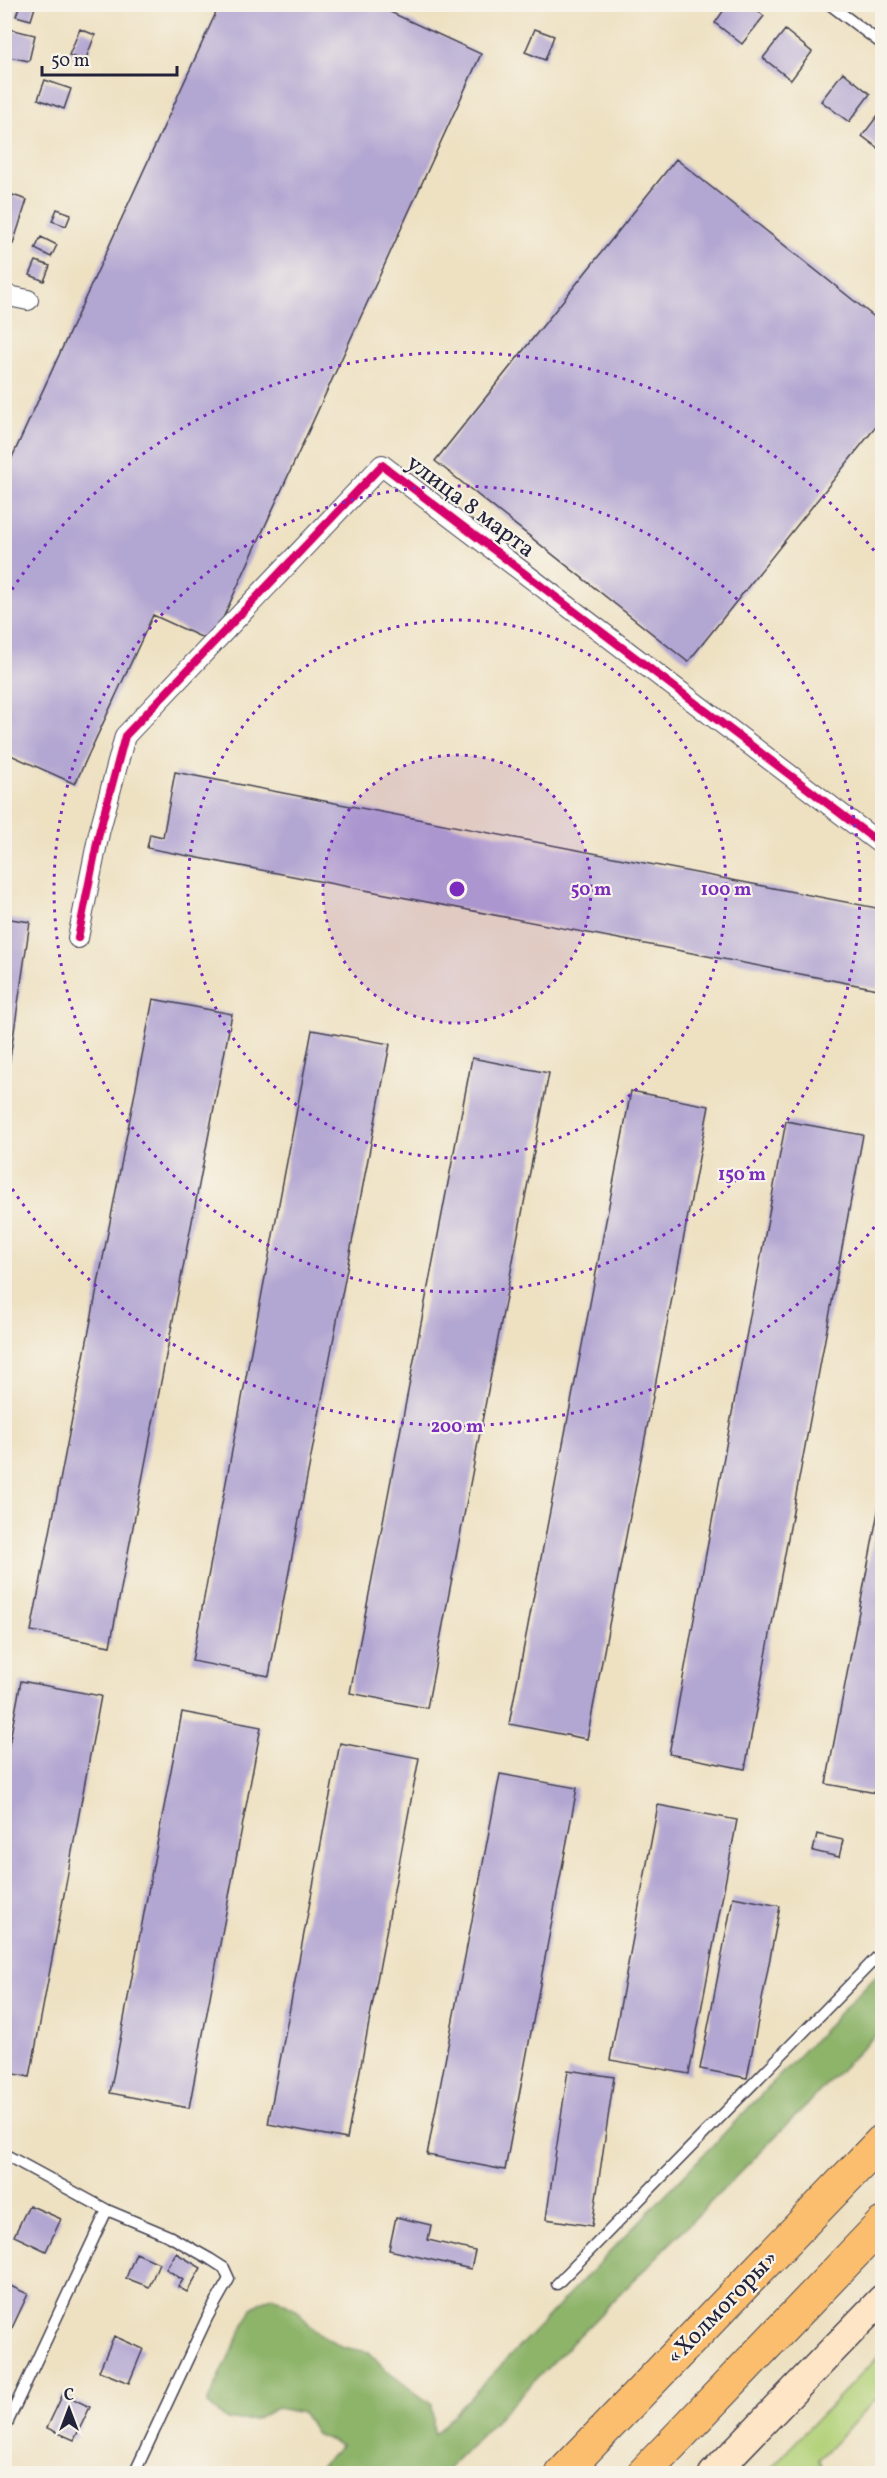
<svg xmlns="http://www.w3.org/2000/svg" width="887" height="2478" font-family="Vollkorn,serif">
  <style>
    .green { fill: #b3d27a; stroke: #6a7a5a; stroke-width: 1.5 }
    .forest { fill: #8eb46a; stroke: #586b52; stroke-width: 1.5 }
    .building { fill: #b2a6d2 }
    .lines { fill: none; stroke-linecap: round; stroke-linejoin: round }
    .lane-casing { stroke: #413f4f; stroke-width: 13 }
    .street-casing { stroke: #413f4f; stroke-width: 22 }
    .secondary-casing { stroke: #413f4f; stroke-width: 31 }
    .highway-casing { stroke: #413f4f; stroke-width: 35 }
    .lane { stroke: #fff; stroke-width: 10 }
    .street { stroke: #fff; stroke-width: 20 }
    .secondary { stroke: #fde5c5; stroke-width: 28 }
    .highway { stroke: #fabe6e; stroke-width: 33 }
    .cycleway-casing { stroke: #f7f3e8; stroke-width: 11 }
    .cycleway { stroke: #d6006c; stroke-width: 8 }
    .ring { fill: none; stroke: #7b2cbf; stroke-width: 3; stroke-dasharray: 3 6 }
    .labels { text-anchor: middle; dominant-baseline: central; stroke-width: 4.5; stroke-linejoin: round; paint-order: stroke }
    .street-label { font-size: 24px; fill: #22223b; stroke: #f7f3e8 }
    .centre { fill: #7b2cbf; stroke: #f7f3e8; stroke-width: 3 }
    .ring-label { font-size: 18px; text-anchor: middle; font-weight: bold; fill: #7b2cbf; stroke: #f7f3e8; stroke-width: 4.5; stroke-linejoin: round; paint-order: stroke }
  </style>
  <rect width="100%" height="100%" fill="#f7f3e8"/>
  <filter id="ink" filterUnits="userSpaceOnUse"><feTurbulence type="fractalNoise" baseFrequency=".0167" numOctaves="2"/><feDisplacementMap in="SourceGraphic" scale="12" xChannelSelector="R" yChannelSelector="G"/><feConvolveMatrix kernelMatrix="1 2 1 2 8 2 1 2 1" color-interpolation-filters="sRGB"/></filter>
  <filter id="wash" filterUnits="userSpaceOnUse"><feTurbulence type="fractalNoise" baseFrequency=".008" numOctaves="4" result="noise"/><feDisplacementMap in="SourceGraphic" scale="24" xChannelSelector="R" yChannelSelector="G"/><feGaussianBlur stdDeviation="1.35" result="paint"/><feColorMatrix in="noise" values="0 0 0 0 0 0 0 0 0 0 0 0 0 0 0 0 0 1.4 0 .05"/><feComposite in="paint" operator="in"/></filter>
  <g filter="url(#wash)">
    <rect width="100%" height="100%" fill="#eee1c2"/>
    <path class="green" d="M882,2352V2393L819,2459L822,2473H766Z"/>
    <path class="forest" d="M882,1969V2028L444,2473H313L341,2445L317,2435L303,2413L277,2408L254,2420H227L207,2403L252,2308L272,2296L296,2309L315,2331L342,2347L369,2352L388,2372L432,2405L434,2435Z"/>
    <g id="blocks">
      <path class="building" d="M20,4H36L31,20L16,16Z
        M220,4H373L481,54L212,642L153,615L75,784L4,752V475Z
        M728,4H749L764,16L742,44L715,23Z
        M9,29L35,35L29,61L4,56Z
        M80,29L95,35L85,61L69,55Z
        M535,29L554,36L545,60L525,52Z
        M785,30L812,52L791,80L763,58Z
        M843,72L870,94L849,122L821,101Z
        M45,80L71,89L64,109L38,99Z
        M882,110V151L862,136Z
        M676,159L882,323V419L688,662L435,461Z
        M4,192L27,200L13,244L4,241Z
        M57,209L71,214L66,226L52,221Z
        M41,237L57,245L51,257L35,249Z
        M36,261L50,266L44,281L30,275Z
        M175,772L882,909V967L878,989L147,848L150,834L163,837Z
        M4,918L30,922L6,1086H4Z
        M153,999L232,1014L110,1646L31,1631Z
        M312,1030L390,1044L269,1676L192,1661Z
        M472,1058L549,1073L427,1708L350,1693Z
        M631,1091L709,1106L587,1739L509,1724Z
        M786,1121L863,1135L745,1769L669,1754Z
        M881,1496H882V1794L826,1784Z
        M21,1681L101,1696L30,2077L4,2072V1771Z
        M182,1712L261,1727L189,2108L110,2093Z
        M340,1743L419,1758L347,2139L268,2124Z
        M500,1774L577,1788L505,2170L427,2155Z
        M658,1805L737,1820L689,2074L610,2060Z
        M817,1834L843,1840L839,1857L813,1851Z
        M733,1897L780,1906L747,2078L700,2069Z
        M568,2070L614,2077L592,2226L546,2219Z
        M29,2205L61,2219L46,2251L14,2236Z
        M396,2217L431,2225L428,2240L475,2251L471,2269L389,2250Z
        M136,2253L159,2263L149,2287L126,2278Z
        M176,2253L201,2268L187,2292L178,2287L183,2280L166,2269Z
        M4,2283L28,2294L11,2330L4,2327Z
        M114,2336L143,2349L129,2383L99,2371Z
        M63,2394L90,2407L74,2440L47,2428Z"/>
    </g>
  </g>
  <g filter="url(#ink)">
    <use href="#blocks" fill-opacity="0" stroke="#413f4f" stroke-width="1.5"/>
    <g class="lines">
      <defs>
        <path id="lane" d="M829,4L882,44
          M4,2154L107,2210L4,2430
          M107,2210L169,2236L210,2259L224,2268L229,2279L208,2316L134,2474
          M557,2284L882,1952"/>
        <path id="street" d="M4,295L28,300
          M78,938L99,833L125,736L382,465L882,845"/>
        <path id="secondary" d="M713,2474L882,2299"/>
        <path id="highway" d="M562,2474L882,2141
          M643,2474L882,2224"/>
      </defs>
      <use href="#lane" class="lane-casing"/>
      <use href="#street" class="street-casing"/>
      <use href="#secondary" class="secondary-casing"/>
      <use href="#highway" class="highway-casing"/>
      <use href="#lane" class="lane"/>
      <use href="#street" class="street"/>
      <use href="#secondary" class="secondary"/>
      <use href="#highway" class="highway"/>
      <defs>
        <path id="cycleway" d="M78,938L99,833L125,736L382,465L882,845"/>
      </defs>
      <use href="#cycleway" class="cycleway-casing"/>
      <use href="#cycleway" class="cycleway"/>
    </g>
  </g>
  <circle cx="457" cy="889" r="134" fill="#7b2cbf" fill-opacity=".12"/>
  <g class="ring">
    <circle cx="457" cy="889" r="134"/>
    <circle cx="457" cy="889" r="269"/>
    <circle cx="457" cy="889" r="403"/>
    <path d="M880 1220A537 537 0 0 1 7 1181M7 597A537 537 0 0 1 880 558"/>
  </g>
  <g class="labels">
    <g class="street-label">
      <text transform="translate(470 507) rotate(37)">улица 8 марта</text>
      <text transform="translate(723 2308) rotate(-46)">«Холмогоры»</text>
    </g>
  </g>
  <circle cx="457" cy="889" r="9" class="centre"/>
  <g class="ring-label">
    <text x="591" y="895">50 m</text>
    <text x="726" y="895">100 m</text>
    <text x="742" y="1180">150 m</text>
    <text x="457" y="1432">200 m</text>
  </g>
  <rect width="887" height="2478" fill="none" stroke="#f7f3e8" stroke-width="24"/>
  <g transform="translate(69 2409)" stroke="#f7f3e8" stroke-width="4.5" paint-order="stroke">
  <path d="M0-4.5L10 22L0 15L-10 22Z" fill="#22223b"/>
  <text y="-9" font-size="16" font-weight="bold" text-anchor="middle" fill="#22223b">С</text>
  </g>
  <path d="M42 66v9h135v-9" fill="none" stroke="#22223b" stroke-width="3"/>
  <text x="51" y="66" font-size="18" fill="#22223b" stroke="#f7f3e8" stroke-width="4.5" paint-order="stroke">50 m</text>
</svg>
